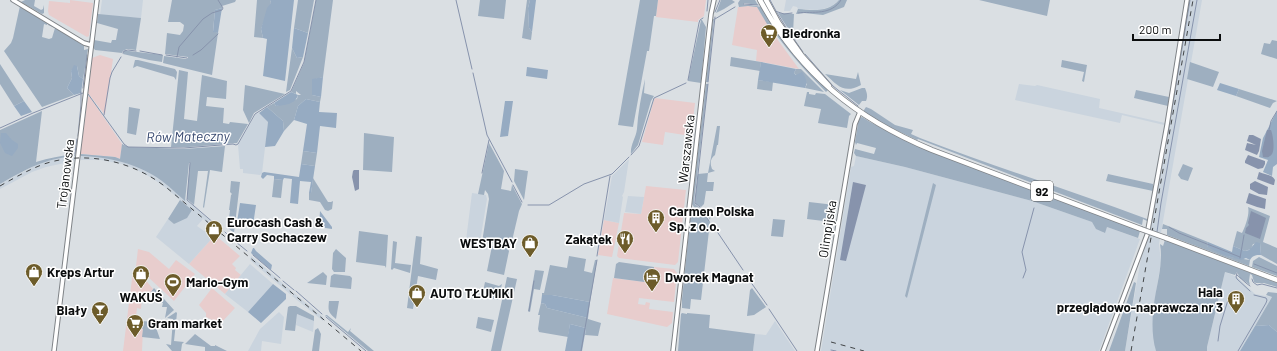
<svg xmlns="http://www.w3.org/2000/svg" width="1277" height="351" font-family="Barlow,sans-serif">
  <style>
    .commercial { fill: #e8cdcd }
    .built { fill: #cad4de }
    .green { fill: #9eafc0 }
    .forest { fill: #96abc2 }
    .water { fill: #8793ac }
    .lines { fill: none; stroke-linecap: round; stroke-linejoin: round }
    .stream { stroke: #8793ac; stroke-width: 1 }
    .tertiary-casing { stroke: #7f8387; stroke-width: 5.5 }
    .primary-casing { stroke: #7f8387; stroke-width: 6 }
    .tertiary { stroke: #fff; stroke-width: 3.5 }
    .primary { stroke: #fff; stroke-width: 4.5 }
    .rail { stroke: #414446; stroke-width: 1; stroke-dasharray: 5 5; stroke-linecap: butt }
    .primary-bridge-casing { stroke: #7f8387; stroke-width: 6; stroke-linecap: butt }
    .primary-bridge { stroke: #fff; stroke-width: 4.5 }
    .labels { text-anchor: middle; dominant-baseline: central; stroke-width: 3; stroke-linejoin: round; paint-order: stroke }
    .shield { fill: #fff; stroke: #545656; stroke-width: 1 }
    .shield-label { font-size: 12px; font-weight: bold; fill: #0b0d0e }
    .poi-label { font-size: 13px; font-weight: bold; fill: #0b0d0e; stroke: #fff; text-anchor: start }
    .street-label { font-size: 13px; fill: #0b0d0e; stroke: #fff }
    .water-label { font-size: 14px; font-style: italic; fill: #34466d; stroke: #fff }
  </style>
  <rect width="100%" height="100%" fill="#dadfe3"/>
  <path class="commercial" d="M70,0L93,3L89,36L87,37L49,15L48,11L49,1L70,3Z
    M658,0H706L704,16L698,20V22L656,17Z
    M748,6L757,7L772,32L799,69L756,61L757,50L732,45L738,7Z
    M100,55L113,59L105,115L88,93L92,58Z
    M89,96L122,144L120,159L115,157L80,154L88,97Z
    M655,98L695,103L691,136L665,132L663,145L642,142L654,100Z
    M646,186L686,190L678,262L675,265L619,258L617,256L624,213L641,214Z
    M604,220L619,223L612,257L598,255Z
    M215,235L240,256L232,264L236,268L235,270L241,275L225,294L189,264Z
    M138,249L149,252L169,269L176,260L195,274L174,301L136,266Z
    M654,267L674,269L677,273L674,302L639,298L638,304L645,305L646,302L650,303L649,309L673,312L672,323L667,327L607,314L613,278L652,283Z
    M133,271L144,278L153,289L146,299H142L141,309L137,308L136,316H140L138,327L143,328L142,351H123Z
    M212,288L235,308L222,322L219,321L218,323L206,317V313L199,305Z"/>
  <path class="built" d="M102,0H143L141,18L100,15Z
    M786,0H839L832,6L823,9L817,10L798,9L797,7L793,6L790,11H784Z
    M1185,0H1202L1159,244L1161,262L1155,299L1153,326L1156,351H1125L1164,125L1122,115L1120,123L1015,100L1019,84L1035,86L1037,85L1100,99L1099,108L1165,123Z
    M259,113L268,122L262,173L260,175L243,173V169H240L238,145L256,114Z
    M80,154L115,157L140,166L159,176L222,231V236L203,219L197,226L204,231L208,229L215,235L189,264L156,237L168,219L174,224L192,210L166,188L152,178L135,169L122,164L101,160H81L80,159Z
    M75,156L74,161L46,167L32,172L0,189V184L36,165L47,160Z
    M856,156L905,167L1032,201L1092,222L1104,233L1107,227L1140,239L1099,351H821L851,167L854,166Z
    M629,159L624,192L622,196L623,197L619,223L604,220L612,176Z
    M472,193L486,195L487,199L480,242L466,240Z
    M628,196L644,197L641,214L625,212Z
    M251,256L293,292L291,295L250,260Z
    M250,264L273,284L248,312L225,294Z
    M1225,272L1237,277L1255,294L1272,297L1240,351H1207V347Z
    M294,293L323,317V321L292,296Z
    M279,312L284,317L281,344L262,341L261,351H248L260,329Z
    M297,314L314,321L313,332L296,325Z
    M775,321L795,351H753L755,334L766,335Z"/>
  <path class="green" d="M25,0H35L34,6L41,10L43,9L44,5V13L42,14L21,2Z
    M172,0H236L235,2L222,6V8L215,10L213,31L218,33L212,75L163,63L164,56L186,59L188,58V57L165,54L167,33L180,35L183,31L184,25L180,22H168Z
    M257,0H270L271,3L261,29L263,38L254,37Z
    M298,0H314L308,33L294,28Z
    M316,0H333L323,77L312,80V95L321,97L320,102L306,99L298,106L294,120L284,131L283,121L267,107L274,103L276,106L297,99L298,95H301L296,91V94L291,92L304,63Z
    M480,0H506L504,19L478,16Z
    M527,0H530L528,8L529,28L532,32L531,40L522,38Z
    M640,0H658L656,16H654L649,51H647L633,127L618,125Z
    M721,0H732L735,2L724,9L716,13Z
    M740,0H755L758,5L744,3V5H750L762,7C781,38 801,66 828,90L826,92C805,71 787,50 769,25L767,24L757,7L748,6L739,7L738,3Z
    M839,0H847L844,7L823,15L804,13L796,14L798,9C812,10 828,13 839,0Z
    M979,0H1050L1047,16Z
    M20,6L48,22L47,25L44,24L42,37L49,39L52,38L55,28L48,25L49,23L84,46V50L88,49L83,79L79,76L77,66L71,71L72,78L67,88L74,95L42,107L4,51L11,43L13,38Z
    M778,13L794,14L793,33L796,41Z
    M98,14L141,18L136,50L127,49L123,51L122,53L95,50L93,47L94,40L111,43L112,40H116L118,29L97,23Z
    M713,19H714L708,82H706Z
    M701,20H702L706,27L701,83L688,81Z
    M1272,40L1277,41V59L1261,54L1264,43L1270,44Z
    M292,48L297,58L303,57L290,90L286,92Z
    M124,51H129L163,55L162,62L149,60L123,54Z
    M731,57L761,62L760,71L730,66Z
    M135,60H138L175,69L177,72L176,80L174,77L137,66L133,68Z
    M1062,60L1087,65L1084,82L1082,81L1084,72L1061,67Z
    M1190,62L1219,72L1213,87L1187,79Z
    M0,64L24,101L14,106L0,84Z
    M796,69H801L824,92L805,88L807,84L794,73Z
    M179,70L188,72L184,119L197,121L202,75L227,81L226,99L207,97L206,106L224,108L223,123L229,124L230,122L248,124L237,143L188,147H171Z
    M858,72L861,85C844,94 838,86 825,74L856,79Z
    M645,79L644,93L654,96L651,101L638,145L631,154C630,145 636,138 637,129C638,113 641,96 645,79Z
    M758,80L773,82L772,91L757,89Z
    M706,84H708L694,201L695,204L700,208L694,207L692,204Z
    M245,85L285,94L254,113L249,123L243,110Z
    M862,88H865C867,93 868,96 866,101H862L859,105L840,90L849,93Z
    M1239,89L1277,101L1273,103L1270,108L1236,96Z
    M1136,90L1169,97L1168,106L1134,98Z
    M807,92H809V94L815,95L816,93L825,94L851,114L849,116L847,128L818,123L821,109L804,106Z
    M129,107L140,109L136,135L127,133Z
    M866,107L871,109L895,125L913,130L911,134L920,138C995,167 1072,191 1147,219V221L1143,219L1142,225L918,139L917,140L883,124L864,112V110Z
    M42,111L36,162C49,158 61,156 74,154L75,156C43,159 27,169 0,184V130Z
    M862,117L870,122L872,123L897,136L925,149L1140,231L1138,238L1107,227L1105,233L1096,229L1092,222L1032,201L905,167L856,156L854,153L855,149L874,154L876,148L857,143L856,145L855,142L858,124L857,123L859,118Z
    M717,126H720L718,145H717L715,155C710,159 710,163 712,169L715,171L708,173L707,182H714L713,191H706L704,204L701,207L696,204L695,201L698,174L708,173Z
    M364,133L394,137L392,172L363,170Z
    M489,143L504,171L501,189L511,191L512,185L522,204L519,211L511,245L482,242L489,199L488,194L485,190L484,195L478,194Z
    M122,144L129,147L184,149L225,146L222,172L210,170L204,208L203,207L208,171H198L194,205L187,199L190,163H189L185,201C175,192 165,182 153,175C131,162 106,157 81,156L80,154L115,157L120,159Z
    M303,151L317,153L315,166L301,164Z
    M1183,164L1193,168L1188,181L1181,179L1178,175Z
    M515,169L528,171L524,200L514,181Z
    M1108,174L1153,184V191L1106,181Z
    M313,178L328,202H331L333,201L332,209L328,211L325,210L320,202L309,200V193H311Z
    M274,179L283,180L281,198L272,197Z
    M231,181L240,182L234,233L228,228L230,210H229L231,195L232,194L230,192Z
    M933,183L936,185L907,298L905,296Z
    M180,200L192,210L187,218L174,224L168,219Z
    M809,202L835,205L832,222L807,219Z
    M1248,207L1270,216L1263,242L1277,248V264L1261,255L1260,243L1253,244L1251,249L1245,251L1233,246L1237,231L1242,233C1245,227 1250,214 1248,207Z
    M695,210L708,211L711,214L710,220L704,211L703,212L710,222L701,300L691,299L690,309L682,308V299L691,212Z
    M773,219L785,220L783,237L771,236Z
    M1163,224L1208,242L1207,246L1231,257L1250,260L1249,266L1167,235V229H1162Z
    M359,231L388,235L386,268L385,266L356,262Z
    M416,236L422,237L420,264L438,269L436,280L418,276L413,309L407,308Z
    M1165,240L1277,283V287L1264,283H1256L1254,282L1252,275L1250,274L1249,281L1250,285L1240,278L1237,272L1235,275L1225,272L1207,347V351H1156C1151,334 1152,315 1155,297C1158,280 1163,262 1160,244L1163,246Z
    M393,241L397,242L395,263L411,265L410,273L394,268L392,270L391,269Z
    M492,246L507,248L509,251L504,275L487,271Z
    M336,249L346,258L345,272H334L332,269L333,253Z
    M569,256L586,259L584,271L592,273L595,260H597L590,302L552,295H542V293H544L550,265L567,268Z
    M1259,257L1277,266V276L1252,267L1253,261Z
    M619,262L654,267L652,283L614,278L616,264Z
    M535,270L544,271L540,290L534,289L530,312L528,311Z
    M323,272L327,276L326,285L307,283Z
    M334,274L350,276L352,278L351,289L330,287L331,276Z
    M507,277L517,279L501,351H491Z
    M485,282L499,286L502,284L498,300L482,296Z
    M1134,282L1136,283L1125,351H1109Z
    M154,288L174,310L165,318L167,307H162L163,303L144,301Z
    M752,288L766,307L754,315L747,316L750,290Z
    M1268,292L1277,293V332L1269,325L1255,326L1272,297L1266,295Z
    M329,301H339L336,319C328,312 328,311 329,301Z
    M541,303L545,304L547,308L588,318V319L601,323L598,336L585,335L586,328L570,324L568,337L539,332L538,329L540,315H538Z
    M290,306H296L312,315L314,316V321L297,314L295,331L285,330L288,307Z
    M176,312L177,313L174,341L184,342L182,344L181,351H172L166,344L171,345L173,319L167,318Z
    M682,313L687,314V313L710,315L709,328L755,334L753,351H678L681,314Z
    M325,315H327L348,332L351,328L350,331L374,351H368Z
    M478,317L494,320L491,332L476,328Z
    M142,321L154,322L160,339L142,337L143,329L141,328Z
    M318,328L321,334L319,351H312L315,330Z
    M195,334L211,346H215V345L227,351H205V347L185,344Z"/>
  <path class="forest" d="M270,0H294L285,81L263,76L267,39L263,38L261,29L267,8L271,3Z
    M530,0H536L532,32L529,28L528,8Z
    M222,8L218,33L213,32L215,10Z
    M294,28L308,33L303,57L297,58L292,48Z
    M761,62L796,69L794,73L796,75L802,72C806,78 808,82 805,88L758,80Z
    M74,65L77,66L79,76L83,79L81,93L74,95L67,88L72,78L71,71Z
    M527,67L548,70L547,79L526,76Z
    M323,77L321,97L312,95V79Z
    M1220,83L1239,89L1236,96L1217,90Z
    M291,92L298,95C295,105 284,105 276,106L274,103Z
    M306,99L320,102L319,112L337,113L336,128L320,126L317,153L303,151L307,124L294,120L298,106Z
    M24,101L32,112L21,116L14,106Z
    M505,101H513L508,136L500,137Z
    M267,107L283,121L284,131L275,146L265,147L268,122L259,113Z
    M1277,111V164L1273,167L1272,176L1263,172L1268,160L1259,157L1263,138Z
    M1,133H6L12,140L18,144V148L12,156L5,153L0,143Z
    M301,164L315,166L311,193H309L311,182L300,181L298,204L290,203L292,179L284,178L283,180L274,179V176L267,175L263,179L261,177L262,173L264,172L299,177Z
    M240,203L256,205L253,225L237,222Z
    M320,211L332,227V229L319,227Z
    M1208,242L1232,252L1233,246L1245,251L1249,250L1256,242L1260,243L1261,255C1256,255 1253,255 1250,260L1246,258L1241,260C1230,257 1216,253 1207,246Z
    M253,248H254L256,251L272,265L271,270L251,253Z
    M273,284L286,294V299L261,323L248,312Z
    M542,295H552L590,302L588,318L547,308L545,304L541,303Z
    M570,324L586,328L582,351H565Z
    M1269,325L1277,332V351H1240L1255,326Z"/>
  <path class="water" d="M1267,130H1271C1273,135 1276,153 1270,156C1268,158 1266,157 1263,157L1262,151Z
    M1249,135H1253L1261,139L1259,151L1257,155L1245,150L1247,143L1256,145L1247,141Z
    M1248,155L1265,161V164L1263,168L1258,169L1245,163V161Z
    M354,170H359V189L355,191L352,177L353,171Z
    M1259,172C1265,175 1272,174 1275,180L1274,185H1273L1257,179Z
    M1255,181L1268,187L1267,195L1259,194L1250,189V184Z
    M853,182L866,185L846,261L840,260Z
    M1249,193L1266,199L1265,209L1257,207L1246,203Z
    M1251,211L1266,218L1260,239L1245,233L1246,228L1249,225L1248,223Z"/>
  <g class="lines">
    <path class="stream" d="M456,0L472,69
      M770,0C779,18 791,35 803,52
      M744,4L758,5
      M707,11L708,0
      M775,11L784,14L792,13
      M715,12L720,0
      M798,13C813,11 831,16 841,0
      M715,19L735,7
      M140,51L162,55
      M123,53L124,51L128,50L136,51
      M805,54L833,86L858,106
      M166,55L187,58
      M193,55L201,50L218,34
      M177,57L179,47L203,19L212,13L222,10L223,8L218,0
      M473,73L487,135L512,182
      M688,80L699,23L700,20L703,18
      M708,82L715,17
      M83,88L87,55
      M88,94L124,144L128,147L184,148L233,144L236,145L238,144L255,114L291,91L304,62L316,0
      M104,115L110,78L112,72L121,57
      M0,128L33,113L83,93
      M1269,130L1271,121L1277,111
      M1168,133L1190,0
      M78,136L81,105V92
      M75,154L77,139
      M631,155L639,146L654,98L686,83
      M190,163L187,200L222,230
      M482,173L489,140
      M513,185L522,202
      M528,205H549L584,184L612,174L629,157
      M700,207L695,203V201L708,84
      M703,212L709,221
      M714,227L743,270
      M1169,227L1179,233L1240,257
      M225,232L232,239
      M1157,232L1161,203L1197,0
      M236,242L247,251
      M253,255L280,278
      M597,256L610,176
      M1240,258L1244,235
      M1254,264L1277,273
      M1237,273L1236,277L1237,279L1250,291
      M745,274L767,305
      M1237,275L1246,283L1250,286
      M1023,278L1026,270L1022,252L1034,208
      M1252,279L1253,282L1257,285L1262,284L1277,288
      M283,281L294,290
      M296,291L322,314
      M769,309L797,351
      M529,311L534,281
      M326,317L366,351
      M1218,341L1220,326L1228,300
      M831,350L836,351
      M581,351L597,260
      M1238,351L1266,303L1267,300L1266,298L1254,295"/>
    <defs>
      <path id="tertiary" d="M13,0L84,43L91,45
        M54,351L97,0
        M673,351L711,14L714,0
        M817,351L855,124L860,112
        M1103,351L1147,235L1167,125L1187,0"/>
      <path id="primary" d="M760,0C799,73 857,119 932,150L1141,229
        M766,0L778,22L802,56L829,86
        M1166,238L1277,280"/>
    </defs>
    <use href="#tertiary" class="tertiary-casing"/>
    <use href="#primary" class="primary-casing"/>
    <use href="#tertiary" class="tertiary"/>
    <use href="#primary" class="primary"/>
    <path class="rail" d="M0,186C14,178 28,170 44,164C86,150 133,161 167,188L361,351
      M831,342L864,351
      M1131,351L1193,0"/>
    <defs>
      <path id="primary-bridge" d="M1141,229L1166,238"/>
    </defs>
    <use href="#primary-bridge" class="primary-bridge-casing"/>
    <use href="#primary-bridge" class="primary-bridge"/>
  </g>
  <defs>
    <symbol id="supermarket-pin" viewBox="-11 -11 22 30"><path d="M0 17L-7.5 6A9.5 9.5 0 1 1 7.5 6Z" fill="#6d5c2a" stroke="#fff"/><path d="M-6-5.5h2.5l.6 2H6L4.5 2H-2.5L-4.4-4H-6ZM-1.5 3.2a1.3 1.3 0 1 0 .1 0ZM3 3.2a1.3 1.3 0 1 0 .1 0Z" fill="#fff"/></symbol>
    <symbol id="building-pin" viewBox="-11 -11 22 30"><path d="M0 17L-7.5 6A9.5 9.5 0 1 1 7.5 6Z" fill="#6d5c2a" stroke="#fff"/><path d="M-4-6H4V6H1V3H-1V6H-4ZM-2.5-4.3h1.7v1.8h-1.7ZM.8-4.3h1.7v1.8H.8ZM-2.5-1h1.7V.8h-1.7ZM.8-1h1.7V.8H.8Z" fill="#fff"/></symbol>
    <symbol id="shop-pin" viewBox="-11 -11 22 30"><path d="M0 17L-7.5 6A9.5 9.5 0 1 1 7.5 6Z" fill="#6d5c2a" stroke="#fff"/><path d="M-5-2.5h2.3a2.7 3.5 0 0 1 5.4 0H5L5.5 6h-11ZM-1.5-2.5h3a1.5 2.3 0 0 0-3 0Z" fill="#fff"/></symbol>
    <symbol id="restaurant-pin" viewBox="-11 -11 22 30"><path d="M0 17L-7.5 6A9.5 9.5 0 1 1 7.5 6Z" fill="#6d5c2a" stroke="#fff"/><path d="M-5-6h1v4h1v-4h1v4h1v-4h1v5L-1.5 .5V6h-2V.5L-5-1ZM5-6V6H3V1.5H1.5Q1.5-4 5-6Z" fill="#fff"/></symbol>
    <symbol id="hotel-pin" viewBox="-11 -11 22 30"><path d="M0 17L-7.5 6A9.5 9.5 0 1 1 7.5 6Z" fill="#6d5c2a" stroke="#fff"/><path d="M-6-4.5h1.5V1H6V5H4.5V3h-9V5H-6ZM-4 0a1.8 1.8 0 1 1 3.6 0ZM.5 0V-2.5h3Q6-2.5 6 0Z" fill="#fff"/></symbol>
    <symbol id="stadium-pin" viewBox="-11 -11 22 30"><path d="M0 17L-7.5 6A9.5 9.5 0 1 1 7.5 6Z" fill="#6d5c2a" stroke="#fff"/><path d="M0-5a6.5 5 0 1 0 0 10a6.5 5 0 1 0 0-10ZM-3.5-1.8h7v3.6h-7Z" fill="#fff"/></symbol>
    <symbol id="bar-pin" viewBox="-11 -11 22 30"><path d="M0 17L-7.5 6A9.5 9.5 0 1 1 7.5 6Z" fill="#6d5c2a" stroke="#fff"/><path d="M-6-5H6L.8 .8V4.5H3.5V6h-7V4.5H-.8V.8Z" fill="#fff"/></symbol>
  </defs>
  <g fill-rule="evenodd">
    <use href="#supermarket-pin" x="759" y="23" width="20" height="27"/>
    <use href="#building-pin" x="646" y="208" width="20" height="27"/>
    <use href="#shop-pin" x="204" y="219" width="20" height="27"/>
    <use href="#restaurant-pin" x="615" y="229" width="20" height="27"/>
    <use href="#shop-pin" x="520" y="233" width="20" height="27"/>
    <use href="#shop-pin" x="24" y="262" width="20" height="27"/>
    <use href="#shop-pin" x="131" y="264" width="20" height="27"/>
    <use href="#hotel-pin" x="642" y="267" width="20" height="27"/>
    <use href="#stadium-pin" x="163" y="272" width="20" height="27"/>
    <use href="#shop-pin" x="407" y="283" width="20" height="27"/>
    <use href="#building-pin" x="1226" y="289" width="20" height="27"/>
    <use href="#bar-pin" x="90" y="300" width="20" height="27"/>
    <use href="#supermarket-pin" x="125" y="313" width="20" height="27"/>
  </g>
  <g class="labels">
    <rect class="shield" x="1031" y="181" width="22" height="20" rx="3"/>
    <g class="shield-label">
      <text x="1042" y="191">92</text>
    </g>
    <g class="poi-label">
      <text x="782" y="33">Biedronka</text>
      <text x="669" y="211">Carmen Polska<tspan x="669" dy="15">Sp. z o.o.</tspan></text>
      <text x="227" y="222">Eurocash Cash &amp;<tspan x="227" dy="15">Carry Sochaczew</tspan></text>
      <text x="612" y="239" text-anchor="end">Zakątek</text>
      <text x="517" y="243" text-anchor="end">WESTBAY</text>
      <text x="47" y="272">Kreps Artur</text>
      <text x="665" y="277">Dworek Magnat</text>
      <text x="186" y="282">Mario-Gym</text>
      <text x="1223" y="292" text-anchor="end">Hala<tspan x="1223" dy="15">przeglądowo-naprawcza nr 3</tspan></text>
      <text x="430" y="293">AUTO TŁUMIKI</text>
      <text x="141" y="297" text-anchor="middle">WAKUŚ</text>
      <text x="87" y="310" text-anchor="end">Biały</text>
      <text x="148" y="323">Gram market</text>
    </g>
    <g class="street-label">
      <text transform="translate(686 149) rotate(-84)">Warszawska</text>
      <text transform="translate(65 174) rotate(-83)">Trojanowska</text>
      <text transform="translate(827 229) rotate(-81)">Olimpijska</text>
    </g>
    <g class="water-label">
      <text transform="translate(188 136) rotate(-1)">Rów Mateczny</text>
    </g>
  </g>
  <path d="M1133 34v6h87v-6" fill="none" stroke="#0b0d0e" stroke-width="2"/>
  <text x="1139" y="34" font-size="12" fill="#0b0d0e" stroke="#ffffff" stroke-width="3" paint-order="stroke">200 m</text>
</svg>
